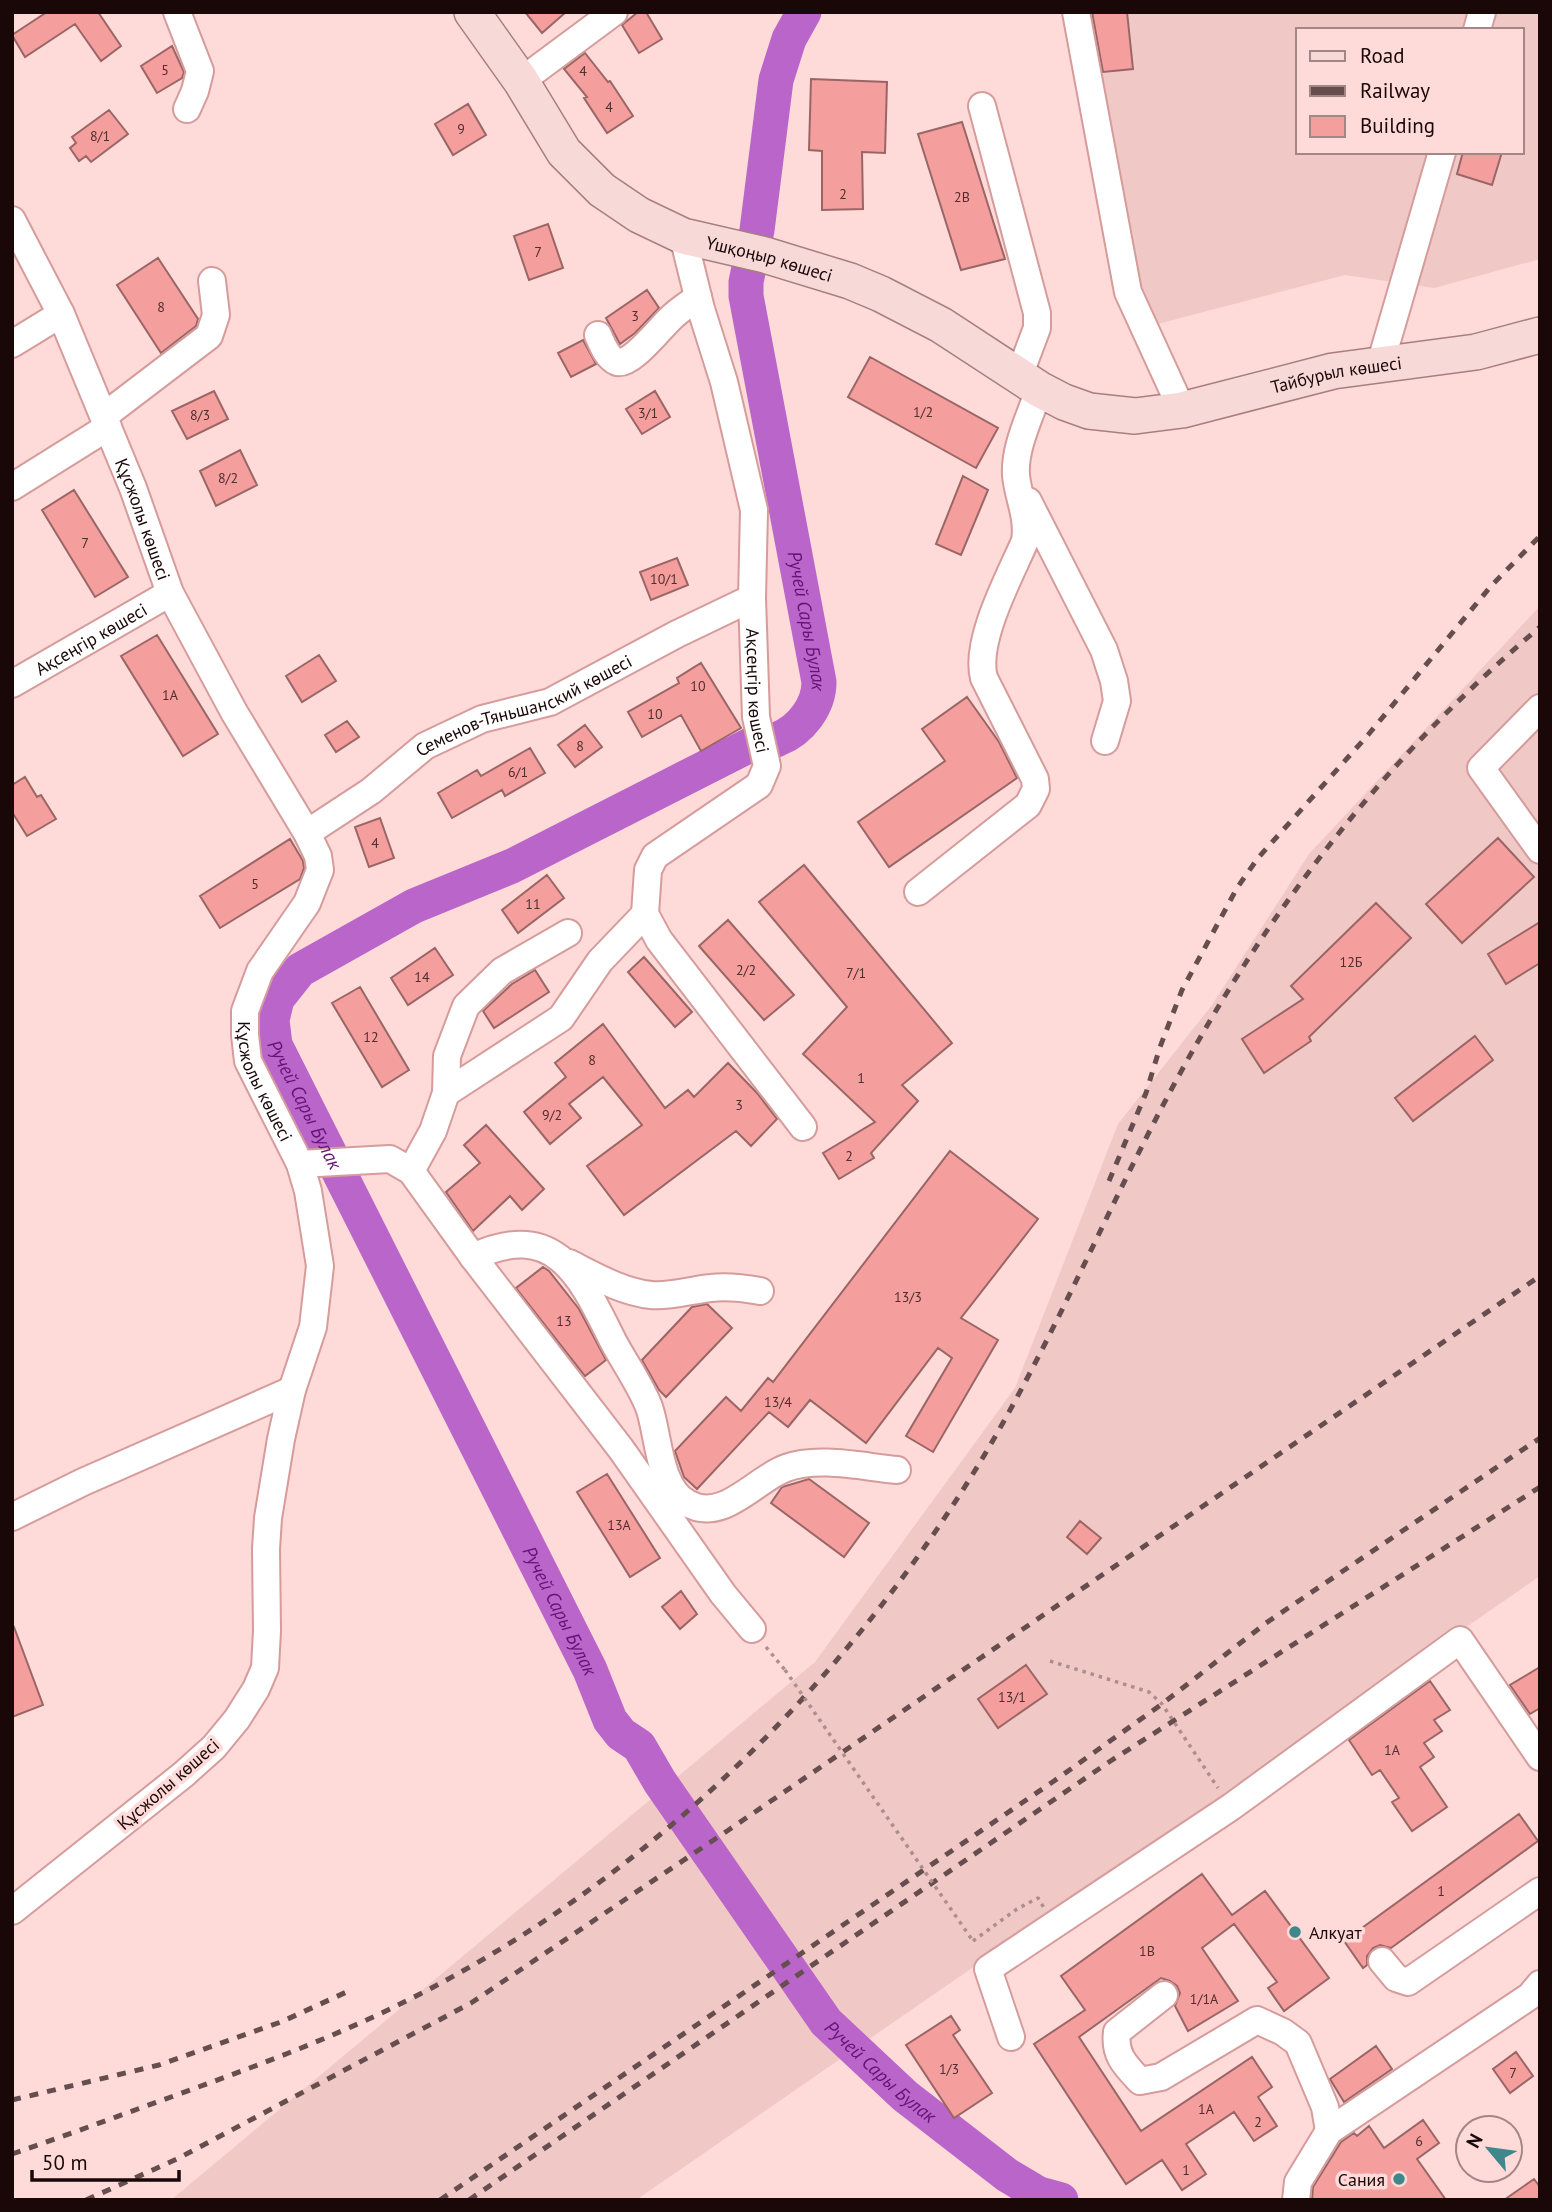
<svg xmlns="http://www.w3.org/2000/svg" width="1552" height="2212" font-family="'PT Sans',sans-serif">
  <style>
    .built { fill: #f0c8c6; fill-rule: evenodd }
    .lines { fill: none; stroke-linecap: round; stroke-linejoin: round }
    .river { stroke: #ba65ca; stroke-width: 35 }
    .building { fill: #f49f9e; stroke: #9a6665; stroke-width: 2 }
    .minor-casing { stroke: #d59c9b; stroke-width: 30 }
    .major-casing { stroke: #a67f7e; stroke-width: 38 }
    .path { stroke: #ac8e8d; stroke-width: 3.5; stroke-dasharray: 3.5 5; stroke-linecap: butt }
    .minor { stroke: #fff; stroke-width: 26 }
    .major { stroke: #f7d9d8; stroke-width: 35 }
    .rail { stroke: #674e4e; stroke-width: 5; stroke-dasharray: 9 9; stroke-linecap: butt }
    .path-bridge { stroke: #ac8e8d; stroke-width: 3.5; stroke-dasharray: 3.5 5; stroke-linecap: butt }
    .poi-dot { fill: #3f878b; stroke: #fedad8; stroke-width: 2.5 }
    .labels { text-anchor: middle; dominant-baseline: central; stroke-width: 7; stroke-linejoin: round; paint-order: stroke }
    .number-label { font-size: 14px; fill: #502d2e }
    .street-label { font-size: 18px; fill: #1a0708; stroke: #fedad8 }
    .poi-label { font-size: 18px; fill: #1a0708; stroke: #fedad8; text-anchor: start }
    .water-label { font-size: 19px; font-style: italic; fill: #641473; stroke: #fedad8 }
  </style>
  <rect width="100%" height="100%" fill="#fedad8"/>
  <path class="built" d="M1077,12H1540V259L1434,288L1345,275L1150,326L1081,46ZM1298,30H1522V152H1298Z
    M1540,606V1576L636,2200H171L815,1662L1015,1388L1118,1124L1212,1005L1309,854Z"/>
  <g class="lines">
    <path class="river" id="s1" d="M804,12L789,39L776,80L757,230L746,282V296L819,682C819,706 801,730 778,739C770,743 759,744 750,745L512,866L414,906L300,970L277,999L272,1020L275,1045L590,1670L610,1720L621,1734L639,1746L660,1782L826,2022L905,2096L1007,2175L1039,2194L1061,2200"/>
  </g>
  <path class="building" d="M47,12H98L121,46L101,61L75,24L25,57L12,35Z
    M525,12H566L542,33Z
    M638,12H646L662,39L639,53L622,25Z
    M1092,12H1127L1133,69L1103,72Z
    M172,46L184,72L182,78L157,93L141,66Z
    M585,53L608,82L610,81L633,116L607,133L584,98L587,97L564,69Z
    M811,79L887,82L885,153L862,152L863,209L822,210V151L809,150Z
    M468,104L486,135L453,155L435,124Z
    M109,110L128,134L91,162L86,156L79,161L70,148L76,143L72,137Z
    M962,122L1005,259L961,270L918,134Z
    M1463,152H1502L1492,185L1457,174Z
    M548,224L563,268L529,280L514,236Z
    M158,258L198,319L196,326L161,353L117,285Z
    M647,290L659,308L635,333L620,344L606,318Z
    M583,340L596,364L571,377L558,353Z
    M870,357L998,428L976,468L848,397Z
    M214,391L228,419L187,439L172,411Z
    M655,391L670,417L642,434L626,409Z
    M240,450L257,485L216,506L200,471Z
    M963,476L988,490L961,555L936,544Z
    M74,490L128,577L95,597L42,510Z
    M677,558L688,585L651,600L640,572Z
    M157,635L218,734L183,756L121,656Z
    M319,655L336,681L302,702L286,676Z
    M701,663L741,728L701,751L681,715L642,737L628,712L679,683L677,678Z
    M967,697L999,742L1017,778L889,867L858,822L945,761L922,729Z
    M347,721L359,737L336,752L325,735Z
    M585,725L602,747L575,767L558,745Z
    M530,748L545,773L505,796L502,790L452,818L438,793L477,770L481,776Z
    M25,777L37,797L41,795L56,819L27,836L12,812V785Z
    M380,818L394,858L369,867L355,827Z
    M1498,838L1534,877L1462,943L1426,904Z
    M290,839L303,861L304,868L300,879L220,928L200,896Z
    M804,865L952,1043L902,1085L918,1101L871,1153L874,1158L839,1179L823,1153L875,1122L803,1054L847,1007L759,902Z
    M547,875L564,898L518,933L502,910Z
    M1376,903L1411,938L1309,1037L1311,1041L1264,1073L1242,1039L1303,999L1291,986Z
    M728,920L794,995L764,1020L699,946Z
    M1540,922V963L1506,984L1488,954Z
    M435,948L453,975L408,1005L391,978Z
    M644,957L692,1012L675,1027L628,972Z
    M535,970L549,992L494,1028L483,1011L512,984Z
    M360,987L409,1070L382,1087L332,1003Z
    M603,1024L665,1108L688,1090L694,1097L728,1063L757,1093L777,1119L751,1146L736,1131L624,1215L587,1166L642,1125L603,1077L569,1104L581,1118L550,1144L524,1112L566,1077L555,1063Z
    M1475,1036L1493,1060L1413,1121L1395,1098Z
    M486,1125L544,1189L522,1210L510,1196L473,1231L446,1192L480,1163L464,1145Z
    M950,1151L1038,1219L961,1318L998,1340L933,1452L906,1436L952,1358L938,1348L866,1443L810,1400L788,1427L769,1412L697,1489L684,1477L675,1451L726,1397L741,1411L768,1378L773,1382Z
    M543,1267L549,1271L579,1309L606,1360L585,1376L516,1288Z
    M707,1304L732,1328L666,1397L659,1390L642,1360L692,1307Z
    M607,1474L660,1558L630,1577L577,1492Z
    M809,1479L869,1523L844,1557L771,1503L782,1487Z
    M1080,1521L1101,1538L1087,1554L1067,1537Z
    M681,1591L697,1614L680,1629L662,1607Z
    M14,1627L43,1705L12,1717V1628Z
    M1026,1665L1047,1694L998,1728L978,1699Z
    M1540,1667V1708L1530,1714L1510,1685Z
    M1430,1681L1450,1710L1434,1720L1442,1731L1424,1743L1434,1757L1420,1767L1447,1807L1412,1831L1392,1802L1399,1798L1380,1770L1372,1775L1349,1740Z
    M1519,1814L1538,1841L1391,1948L1380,1945L1373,1948L1367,1956V1965L1363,1968L1344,1941Z
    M1202,1874L1232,1915L1265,1891L1329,1978L1284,2011L1268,1988L1277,1982L1234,1924L1202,1948L1238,2001L1188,2031L1175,2006L1180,1993L1177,1986L1170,1981L1161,1978L1079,2037L1141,2131L1252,2057L1272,2087L1258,2097L1277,2126L1254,2141L1234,2112L1186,2144L1206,2174L1182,2190L1162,2160L1126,2184L1034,2044L1085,2010L1061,1976Z
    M951,2016L960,2030L953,2035L992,2093L954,2118L906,2045Z
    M1376,2046L1392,2069L1344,2102L1330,2079Z
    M1516,2052L1533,2076L1510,2093L1493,2069Z
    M1423,2120L1439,2143L1417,2159L1446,2200H1312L1313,2187L1341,2142L1354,2133L1357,2136L1369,2126L1384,2148Z
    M1534,2179L1540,2187V2200H1504Z"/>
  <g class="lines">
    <defs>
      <g id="minor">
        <path d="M177,12L200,71L195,91L187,109"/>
        <path d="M1076,12L1128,292L1182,410"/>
        <path d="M1477,30L1482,12"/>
        <path d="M521,81L614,12"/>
        <path d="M982,106L1037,313V328L1019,376"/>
        <path id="s2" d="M12,220L61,314L133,488L170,593L234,712L307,833L318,856L320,870L307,903L260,971L245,1011V1035L248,1061L300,1164L308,1191L320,1266L313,1327L292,1390L281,1439L268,1518L266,1549L267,1631L265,1668L256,1689L237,1719L214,1747L184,1774L12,1911"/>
        <path id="s3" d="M683,236L701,309L724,382L754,510L752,598L756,717L767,766L759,785L655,856L648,870L645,914L659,940L803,1127"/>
        <path d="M598,335C602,344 607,358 617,362C630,367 661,327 671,318C679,310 689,304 698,297"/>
        <path d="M12,344L61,314"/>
        <path d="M1380,365L1442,152"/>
        <path d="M104,416L209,336L216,315L212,281"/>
        <path d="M12,487L108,427"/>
        <path d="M1028,501L1104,650L1114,681L1117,701L1105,741"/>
        <path id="s4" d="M12,684L170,593"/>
        <path d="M1540,708L1481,768L1540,850"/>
        <path id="s5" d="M307,833L371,791L425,746L482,719L550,702L677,634L752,598"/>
        <path d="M918,892L1028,805L1036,789L1035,779L984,678C974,641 1010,576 1025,541C1029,517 1018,498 1016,475C1014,447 1031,415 1039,389"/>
        <path d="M446,1093L561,1018L600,961L645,914"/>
        <path d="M300,1164L390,1159L411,1171L473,1257L621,1449L723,1594L752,1629"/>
        <path d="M411,1171L433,1131L446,1093L447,1056L466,1006L502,971L568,933"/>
        <path d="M473,1257C556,1218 581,1277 613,1341C624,1362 640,1384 649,1407C659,1435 658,1487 687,1503C723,1524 755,1479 786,1468C818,1456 864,1467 897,1470"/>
        <path d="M569,1263C595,1276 622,1292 651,1295C671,1297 690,1290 711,1288C728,1286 743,1288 760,1291"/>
        <path d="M12,1517L83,1482L292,1390"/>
        <path d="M1382,1961L1396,1978L1408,1982L1540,1891"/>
        <path d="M1164,1995L1117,2032C1114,2055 1125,2065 1140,2081L1161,2077L1257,2020L1283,2032L1298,2043L1325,2107L1329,2131"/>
        <path d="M1011,2037L988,1969L1231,1807L1460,1640L1540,1757"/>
        <path d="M1296,2200L1298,2182L1329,2131L1530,1996L1540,1984"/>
      </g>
      <g id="major">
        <path id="s6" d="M472,12L521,81L564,152L602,190L639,215L683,236L765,255L850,281L881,294L941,325L1039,389L1064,402L1089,411L1135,416L1182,410L1333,371L1476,352L1540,335"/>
      </g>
    </defs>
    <use href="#minor" class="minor-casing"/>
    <use href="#major" class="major-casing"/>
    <path class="path" d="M766,1647L785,1670
      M1050,1661L1149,1692L1162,1704L1218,1788
      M973,1941L1017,1909L1038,1898L1044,1908"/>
    <use href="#minor" class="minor"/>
    <use href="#major" class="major"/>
    <path class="rail" d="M1109,1181L1146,1093L1160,1047L1182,990L1237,888L1258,858L1368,735L1491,586L1540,536
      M12,2100L159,2065L281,2022L353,1989
      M12,2154C65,2136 118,2116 171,2097C256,2066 339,2036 420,1994C652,1875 848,1681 982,1459C1055,1337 1109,1204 1177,1079C1272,904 1387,756 1540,627
      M86,2200L177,2159L471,2003L730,1829L1540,1276
      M440,2200L1054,1781L1162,1704L1266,1623L1540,1438
      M469,2200L1109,1762L1540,1487"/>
    <path class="path-bridge" d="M785,1670L973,1941"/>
  </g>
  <g class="poi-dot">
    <circle cx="1295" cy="1932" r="7"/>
    <circle cx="1399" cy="2179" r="7"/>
  </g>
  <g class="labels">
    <g class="number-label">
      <text x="165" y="70">5</text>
      <text x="583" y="71">4</text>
      <text x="609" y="107">4</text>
      <text x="461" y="129">9</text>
      <text x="100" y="136">8/1</text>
      <text x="843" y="194">2</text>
      <text x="962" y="197">2В</text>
      <text x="538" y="252">7</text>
      <text x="161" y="307">8</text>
      <text x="635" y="316">3</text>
      <text x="923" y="412">1/2</text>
      <text x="648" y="413">3/1</text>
      <text x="200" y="415">8/3</text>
      <text x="228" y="478">8/2</text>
      <text x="85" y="543">7</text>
      <text x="664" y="579">10/1</text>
      <text x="698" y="686">10</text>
      <text x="170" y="695">1А</text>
      <text x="655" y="714">10</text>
      <text x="580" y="746">8</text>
      <text x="518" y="772">6/1</text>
      <text x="375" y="843">4</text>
      <text x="255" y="884">5</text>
      <text x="533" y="904">11</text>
      <text x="1351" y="962">12Б</text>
      <text x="746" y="970">2/2</text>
      <text x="856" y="973">7/1</text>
      <text x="422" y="977">14</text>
      <text x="371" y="1037">12</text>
      <text x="592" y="1060">8</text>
      <text x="861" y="1078">1</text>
      <text x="739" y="1105">3</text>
      <text x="552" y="1115">9/2</text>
      <text x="849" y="1156">2</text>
      <text x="908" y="1297">13/3</text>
      <text x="564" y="1321">13</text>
      <text x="778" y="1402">13/4</text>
      <text x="619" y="1525">13А</text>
      <text x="1012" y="1697">13/1</text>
      <text x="1392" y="1750">1А</text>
      <text x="1441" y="1891">1</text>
      <text x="1147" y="1951">1В</text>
      <text x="1204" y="1999">1/1А</text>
      <text x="949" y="2069">1/3</text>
      <text x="1513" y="2073">7</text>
      <text x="1206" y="2109">1А</text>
      <text x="1258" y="2122">2</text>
      <text x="1419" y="2141">6</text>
      <text x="1186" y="2170">1</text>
    </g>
    <g class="street-label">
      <text stroke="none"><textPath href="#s6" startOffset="404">Үшқоңыр көшесі</textPath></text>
      <text stroke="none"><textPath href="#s6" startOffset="1013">Тайбурыл көшесі</textPath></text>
      <text stroke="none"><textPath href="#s2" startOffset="327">Құсжолы көшесі</textPath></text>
      <text stroke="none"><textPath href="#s4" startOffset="91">Ақсеңгір көшесі</textPath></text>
      <text stroke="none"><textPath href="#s3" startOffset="464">Ақсеңгір көшесі</textPath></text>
      <text stroke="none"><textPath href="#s5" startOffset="254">Семенов-Тяньшанский көшесі</textPath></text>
      <text stroke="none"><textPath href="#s2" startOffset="957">Құсжолы көшесі</textPath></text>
      <text transform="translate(168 1784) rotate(-41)">Құсжолы көшесі</text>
    </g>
    <g class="poi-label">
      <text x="1309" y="1932">Алкуат</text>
      <text x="1385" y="2179" text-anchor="end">Сания</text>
    </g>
    <g class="water-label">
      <text stroke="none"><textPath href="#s1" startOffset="623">Ручей Сары Булак</textPath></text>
      <text stroke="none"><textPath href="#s1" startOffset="1442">Ручей Сары Булак</textPath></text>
      <text stroke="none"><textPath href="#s1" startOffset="2009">Ручей Сары Булак</textPath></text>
      <text stroke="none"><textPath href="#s1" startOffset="2576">Ручей Сары Булак</textPath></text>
    </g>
  </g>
  <rect width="1552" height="2212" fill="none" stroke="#1a0708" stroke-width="28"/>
  <rect x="1296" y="28" width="228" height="126" fill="#fedad8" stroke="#a38685" stroke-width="2"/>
  <rect x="1310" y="51" width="35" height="10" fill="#f7d9d8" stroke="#a38685" stroke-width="2"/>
  <text x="1360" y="63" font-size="21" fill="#1a0708">Road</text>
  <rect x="1310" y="86" width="35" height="10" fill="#674e4e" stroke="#a38685" stroke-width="2"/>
  <text x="1360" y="98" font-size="21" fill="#1a0708">Railway</text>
  <rect x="1310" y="116" width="35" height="21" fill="#f49f9e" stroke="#a38685" stroke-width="2"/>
  <text x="1360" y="133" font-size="21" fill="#1a0708">Building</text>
  <g transform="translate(1489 2149) rotate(299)"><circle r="33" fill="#fedad8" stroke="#a38685" stroke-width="2"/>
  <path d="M0-5L12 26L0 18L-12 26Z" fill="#3f878b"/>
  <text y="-10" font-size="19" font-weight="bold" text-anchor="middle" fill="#1a0708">N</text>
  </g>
  <path d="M32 2170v10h147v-10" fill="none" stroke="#1a0708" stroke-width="3.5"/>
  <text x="42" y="2170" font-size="21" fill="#1a0708" stroke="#fedad8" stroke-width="5" paint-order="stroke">50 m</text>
</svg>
